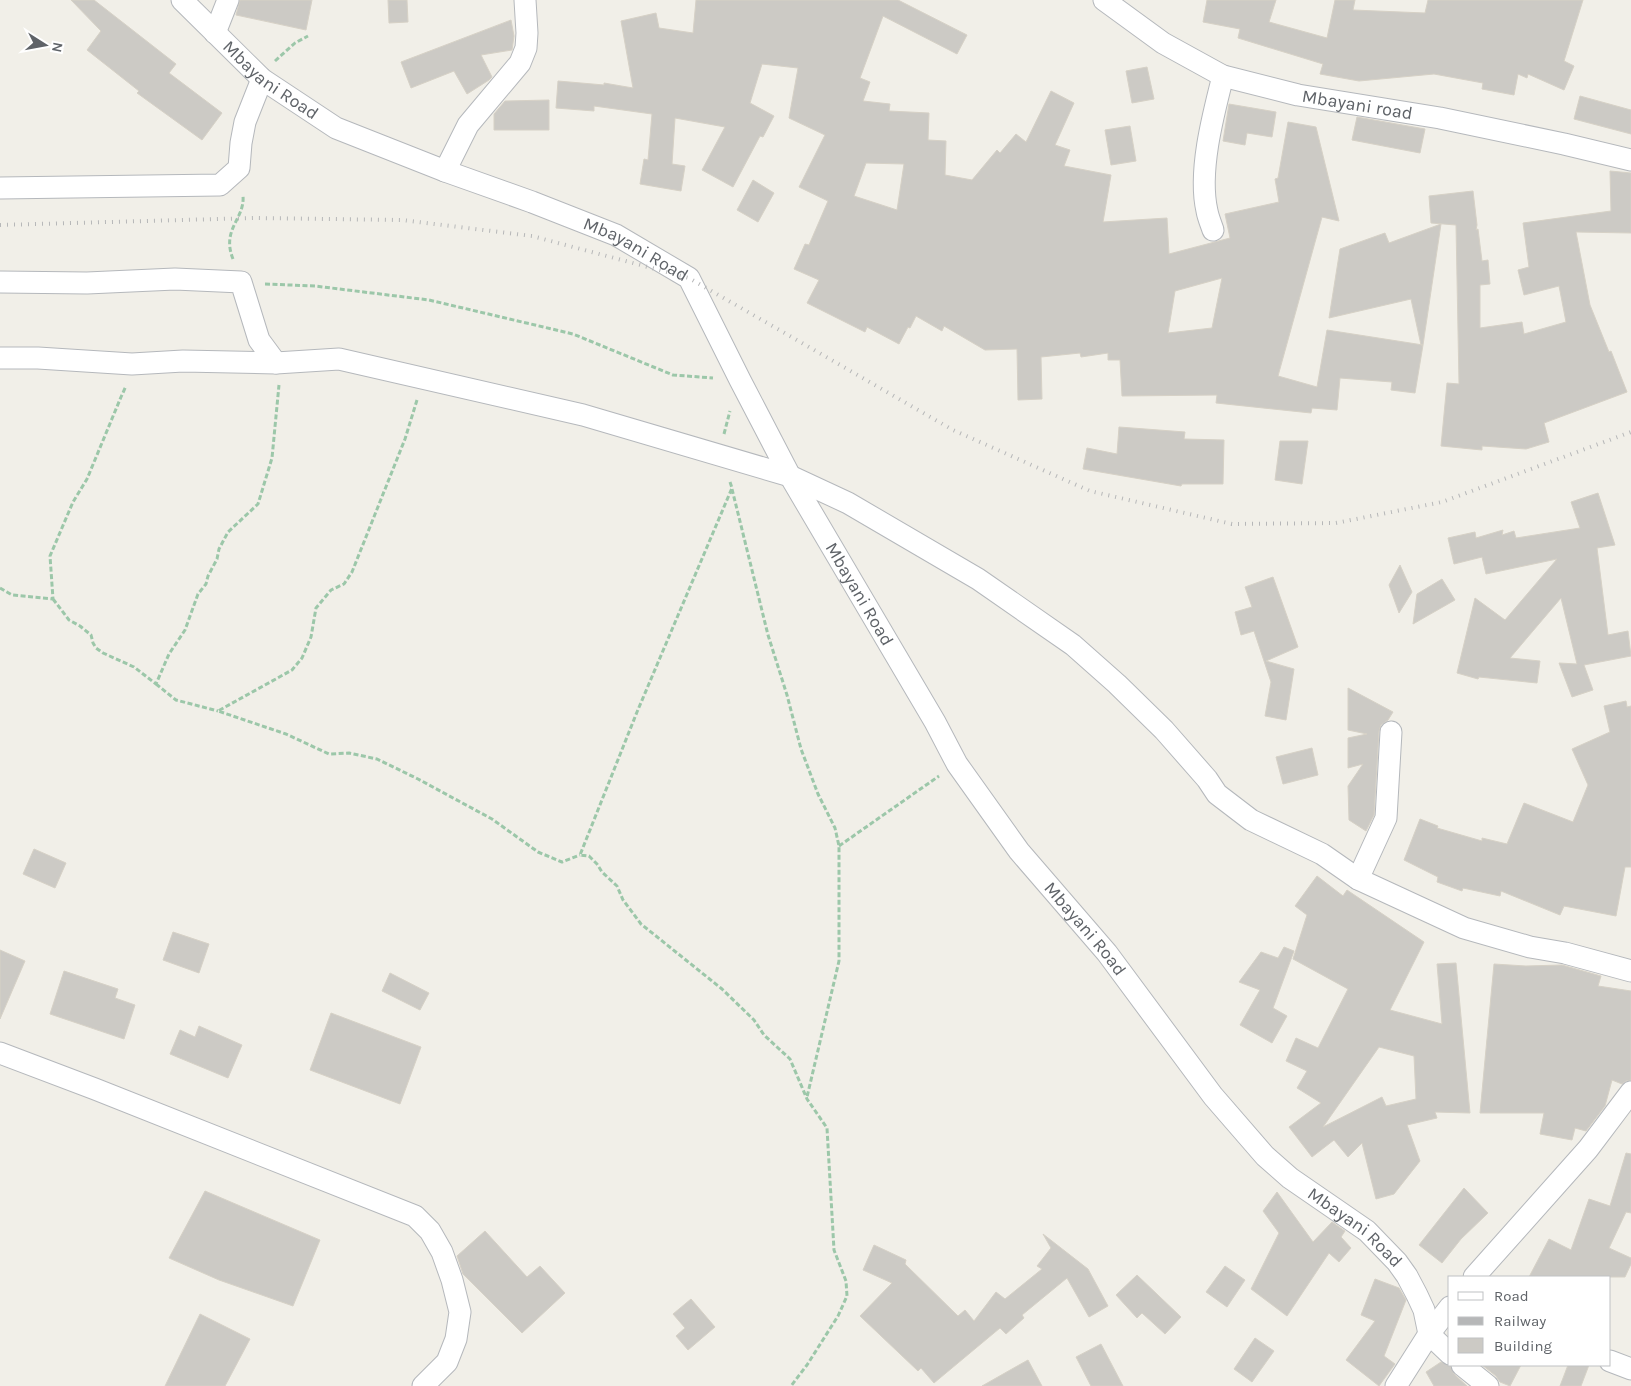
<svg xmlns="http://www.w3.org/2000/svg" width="1631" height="1386" font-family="Karla,sans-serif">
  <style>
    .building { fill: #cccac5; stroke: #d6d1c6; fill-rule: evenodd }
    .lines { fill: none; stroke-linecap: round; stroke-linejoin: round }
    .street-casing { stroke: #b5b8bc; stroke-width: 23 }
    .path { stroke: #9cc7a9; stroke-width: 3; stroke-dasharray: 5 2.5; stroke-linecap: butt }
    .street { stroke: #fff; stroke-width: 21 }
    .rail { stroke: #b6b7b8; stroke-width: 4; stroke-dasharray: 1 6; stroke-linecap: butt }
    .labels { text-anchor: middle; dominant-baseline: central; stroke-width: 4; stroke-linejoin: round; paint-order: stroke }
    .street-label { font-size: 18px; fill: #5f6368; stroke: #fff }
  </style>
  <rect width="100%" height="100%" fill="#f1efe8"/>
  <path class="building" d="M71,0H94L176,64L169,73L222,113L202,140L137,93L139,91L87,50L101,31Z
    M240,0H312L306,30L236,15Z
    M388,0H407L408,22L389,23Z
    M696,0H898L967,35L957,54L883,16L860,78L870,82L863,101L890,104L889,111L929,113L928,140L946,141L945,175L972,180L997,150L1000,153L1016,134L1026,142L1051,91L1074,103L1055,145L1070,150L1064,166L1111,175L1103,222L1167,218L1169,254L1230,238L1225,214L1279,202L1275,179L1278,178L1288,122L1316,127L1339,221L1322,217L1278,376L1317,387L1327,330L1423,345L1415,393L1391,390L1392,382L1340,378L1337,410L1312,408L1311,413L1216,403L1217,395L1122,396L1120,360H1108V353L1081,357L1080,353L1041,357L1042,399L1018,400L1017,349L985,350L944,326L942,331L916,316L910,328L908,327L899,344L867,327L865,332L807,303L819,280L794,269L805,244L809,245L828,201L799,187L825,135L789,118L798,68L762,64L750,103L774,116L763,137L760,136L733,187L702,170L725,127L675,118L672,164L685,166L681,191L640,184L644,159L648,160L652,114L594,106V111L556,108L558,81L604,85V83L633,88L621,21L656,13L659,28L693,33ZM866,163L904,164L897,210L854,196ZM1222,278L1212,328L1168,333L1175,291Z
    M1207,0H1276L1269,22L1327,38L1335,0H1355L1353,10L1425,13L1428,0H1583L1564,61L1574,66L1564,90L1528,74L1527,78L1518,74L1514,95L1482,89L1483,83L1434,74L1359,81L1320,74L1323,64L1238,38L1240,29L1203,22Z
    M511,20L514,36L512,50L481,55L492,77L489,80L467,94L454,71L411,88L401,62Z
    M1147,67L1154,99L1132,103L1126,71Z
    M1580,96L1631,110V134L1574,119Z
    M549,100V130H494V114L505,101Z
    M1229,104L1276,112L1272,137L1247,133L1245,145L1223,141Z
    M1357,117L1425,129L1420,153L1352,140Z
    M1130,126L1136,161L1111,165L1105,130Z
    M1610,171L1631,173V233L1576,232L1590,305L1609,352L1611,351L1627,392L1544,423L1549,442L1526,449L1482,446V450L1441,446L1447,383L1459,384L1456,225L1431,223L1429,196L1473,191L1477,225L1476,230L1478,229L1482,261L1488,260L1490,284L1480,285V328L1522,322L1524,334L1566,322L1559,286L1524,295L1518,270L1529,267L1523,223L1611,211Z
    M753,180L774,193L758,222L737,210Z
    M1441,224L1423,345H1421L1411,299L1329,318L1340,249L1385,233L1389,243Z
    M1119,427L1185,432L1184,439L1224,440L1223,484H1182L1181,486L1083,469L1087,448L1117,454Z
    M1280,441H1308L1302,484L1275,480Z
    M1598,493L1615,545L1597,548L1608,635L1628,631L1631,656L1584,665L1593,690L1572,697L1559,663L1577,664L1561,598L1510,658L1540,661L1537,683L1479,677L1478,679L1457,673L1475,598L1505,620L1557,559L1486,574L1482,557L1454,564L1448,538L1475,532L1476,538L1503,530L1502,535L1514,531L1516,538L1580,528L1571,502Z
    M1400,565L1412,592L1399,613L1389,585Z
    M1273,577L1298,647L1266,661L1294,669L1286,720L1265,716L1271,682L1254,631L1241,635L1235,612L1252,607L1245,587Z
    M1442,579L1455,600L1413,624L1417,594Z
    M1348,688L1393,712L1388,720L1381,725L1379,731L1374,815L1366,831L1349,820L1348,786L1363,764L1348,768V738L1367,734L1348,730Z
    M1626,701L1627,707L1631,706V867H1625L1616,916L1564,906L1560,915L1501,891L1500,896L1463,888L1462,891L1437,882L1438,877L1404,860L1420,819L1438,826L1437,828L1482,841V838L1507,844L1524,803L1573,822L1588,785L1572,749L1610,732L1604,706Z
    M1312,748L1318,775L1283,784L1276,757Z
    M34,849L66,863L55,888L23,874Z
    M1317,876L1343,896L1347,890L1424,942L1390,1010L1442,1024L1437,964L1456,963L1470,1113L1435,1112L1437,1118L1407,1125L1420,1161L1394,1194L1376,1199L1362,1143L1348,1157L1334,1140L1312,1157L1289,1127L1321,1103L1297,1088L1307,1071L1286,1061L1296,1038L1318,1048L1348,989L1293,959L1307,915L1295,906ZM1379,1047L1414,1056L1416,1099L1386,1106L1382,1097L1323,1127Z
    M173,932L209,944L199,973L163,960Z
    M1284,947L1294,951L1273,1008L1287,1016L1272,1043L1240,1025L1260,990L1239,982L1261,952L1278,958Z
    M0,950L25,961L0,1019Z
    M1494,964L1526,966L1562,965L1601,976L1598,986L1631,991V1080L1626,1081L1622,1084L1612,1080L1605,1106L1586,1131L1575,1128L1572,1140L1540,1134L1544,1113H1480Z
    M64,971L118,989L115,998L135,1005L124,1039L50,1014Z
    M390,973L429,993L420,1010L382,991Z
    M331,1013L421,1047L400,1104L310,1070Z
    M199,1026L242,1045L228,1078L170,1054L180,1030L195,1037Z
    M1626,1153L1631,1154V1213L1626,1212L1609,1248L1631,1258V1264L1625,1277H1529L1549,1239L1571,1250L1589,1199L1610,1206Z
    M1464,1188L1488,1213L1461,1239L1442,1263L1419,1245Z
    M205,1191L320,1240L293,1306L219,1280L169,1258Z
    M1277,1192L1313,1242L1332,1222L1345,1231L1341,1237L1351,1248L1339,1262L1329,1253L1287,1316L1251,1289L1279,1233L1263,1211Z
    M485,1231L527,1277L540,1266L565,1293L522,1333L463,1274L457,1256Z
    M1043,1234L1088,1269L1108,1306L1089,1317L1067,1278L1022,1315L1024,1318L1006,1334L1000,1328L934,1383L921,1368L918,1371L860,1316L892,1283L863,1270L874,1245L906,1260L905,1264L958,1316L965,1310L974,1321L996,1292L1005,1299L1042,1269L1037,1266L1051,1248Z
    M1225,1266L1245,1280L1227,1307L1206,1292Z
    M1137,1275L1181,1317L1165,1334L1142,1313L1137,1318L1116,1295Z
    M1375,1279L1399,1288L1406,1300L1384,1356L1395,1364L1379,1386L1346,1360L1375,1321L1361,1315Z
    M691,1299L715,1327L688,1350L676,1336L685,1328L673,1314Z
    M200,1314L250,1339L225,1386H165Z
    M1255,1338L1274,1351L1252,1382L1234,1369Z
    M1101,1344L1123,1386H1091L1076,1357Z
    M1028,1360L1042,1386H982L1019,1365Z
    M1441,1362L1450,1366L1454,1374L1467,1386H1434L1426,1372Z
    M1482,1365H1521L1510,1386L1500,1382L1496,1376Z
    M1568,1365H1589L1581,1386H1560Z"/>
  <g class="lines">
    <defs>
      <g id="street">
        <path id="s1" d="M182,0L262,79L336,128L445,171L532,202L616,235L689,278L740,380L790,476L935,722L957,764L1019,851L1107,953L1213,1096L1265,1156L1290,1178L1367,1231L1397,1262L1407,1276L1417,1295L1424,1310L1429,1334L1450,1354"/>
        <path id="s2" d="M1104,0L1163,43L1223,76L1298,95L1440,118L1564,144L1631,160"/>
        <path d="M215,33L228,0"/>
        <path d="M445,171L468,125L520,63L526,48L527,33L525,0"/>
        <path d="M0,188L220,185L239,168L241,143L245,122L262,79"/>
        <path d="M1213,230C1211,224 1208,217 1207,211C1198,172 1213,115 1223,76"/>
        <path d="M0,282L87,283L175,279L241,282L259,340L276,363"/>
        <path d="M0,358H38L132,364L183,361L276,363L339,359L583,415L790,476L848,503L978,579L1073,645L1117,684L1164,730L1207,779L1217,794L1251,820L1322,854L1358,879L1464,928L1530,947L1565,953L1631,971"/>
        <path d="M1358,879L1386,818L1391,732"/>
        <path d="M0,1053L95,1089L415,1216L430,1231L442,1252L452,1280L460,1312L456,1339L447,1362L423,1386"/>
        <path d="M1474,1277L1588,1149L1631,1092"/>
        <path d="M1610,1361L1631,1369"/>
        <path d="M1462,1365L1488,1386"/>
        <path d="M1396,1386L1429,1334L1450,1307"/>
      </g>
    </defs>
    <use href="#street" class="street-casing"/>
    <path class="path" d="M275,61L295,43L308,36
      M233,259C221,229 245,219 243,196
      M265,284L315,286L429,300L573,334L673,375L713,378
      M417,400L405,439L352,572L344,584L331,590L316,608L311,637L302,658L292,670L218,711L286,734L329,754L349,753L377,759L418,779L492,819L538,852L562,862L580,855
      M724,434L730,411
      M730,482L732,488L637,712L580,855L589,856L597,864L602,872L617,886L623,900L641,924L722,989L754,1020L764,1035L790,1059L807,1099L827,1128L834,1250L846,1281L847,1296L838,1316L807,1365L791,1386
      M732,489L768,635L787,695L801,749L818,794L835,828L839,846V961L807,1097
      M0,588L12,595L53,599L50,556L73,502L87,479L121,397L126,386
      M53,599L69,620L80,626L91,635L93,643L96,648L103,653L134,667L156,684L169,654L185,630L198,594L206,584L208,576L217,559L219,549L228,532L258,504L272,458L279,385
      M156,684L176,700L218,711
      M839,846L939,776"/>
    <use href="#street" class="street"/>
    <path class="rail" d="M0,225L255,218L402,220L532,236L689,278L953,430L1090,491L1232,524L1336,523L1442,502L1631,432"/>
  </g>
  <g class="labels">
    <g class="street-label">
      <text stroke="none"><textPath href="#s1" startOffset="120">Mbayani Road</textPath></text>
      <text stroke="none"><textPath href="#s2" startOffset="279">Mbayani road</textPath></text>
      <text stroke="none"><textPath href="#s1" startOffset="525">Mbayani Road</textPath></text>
      <text stroke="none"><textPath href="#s1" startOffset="945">Mbayani Road</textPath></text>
      <text stroke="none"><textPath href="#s1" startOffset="1350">Mbayani Road</textPath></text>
      <text stroke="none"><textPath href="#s1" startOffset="1755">Mbayani Road</textPath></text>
    </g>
  </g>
  <rect x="1448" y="1276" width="162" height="90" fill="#ffffff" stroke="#bfc1c3"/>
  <rect x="1458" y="1292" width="25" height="8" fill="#ffffff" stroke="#bfc1c3"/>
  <text x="1494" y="1301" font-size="15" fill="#5f6368">Road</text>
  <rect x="1458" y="1317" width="25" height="8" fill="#b6b7b8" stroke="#bfc1c3"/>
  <text x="1494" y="1326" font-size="15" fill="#5f6368">Railway</text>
  <rect x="1458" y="1338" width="25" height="15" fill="#cccac5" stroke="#bfc1c3"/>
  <text x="1494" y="1351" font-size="15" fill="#5f6368">Building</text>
  <g transform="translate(45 45) rotate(101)" stroke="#ffffff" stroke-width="4" paint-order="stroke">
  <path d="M0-4L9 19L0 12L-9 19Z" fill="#5f6368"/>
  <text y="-8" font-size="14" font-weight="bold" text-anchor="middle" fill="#5f6368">N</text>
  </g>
</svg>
